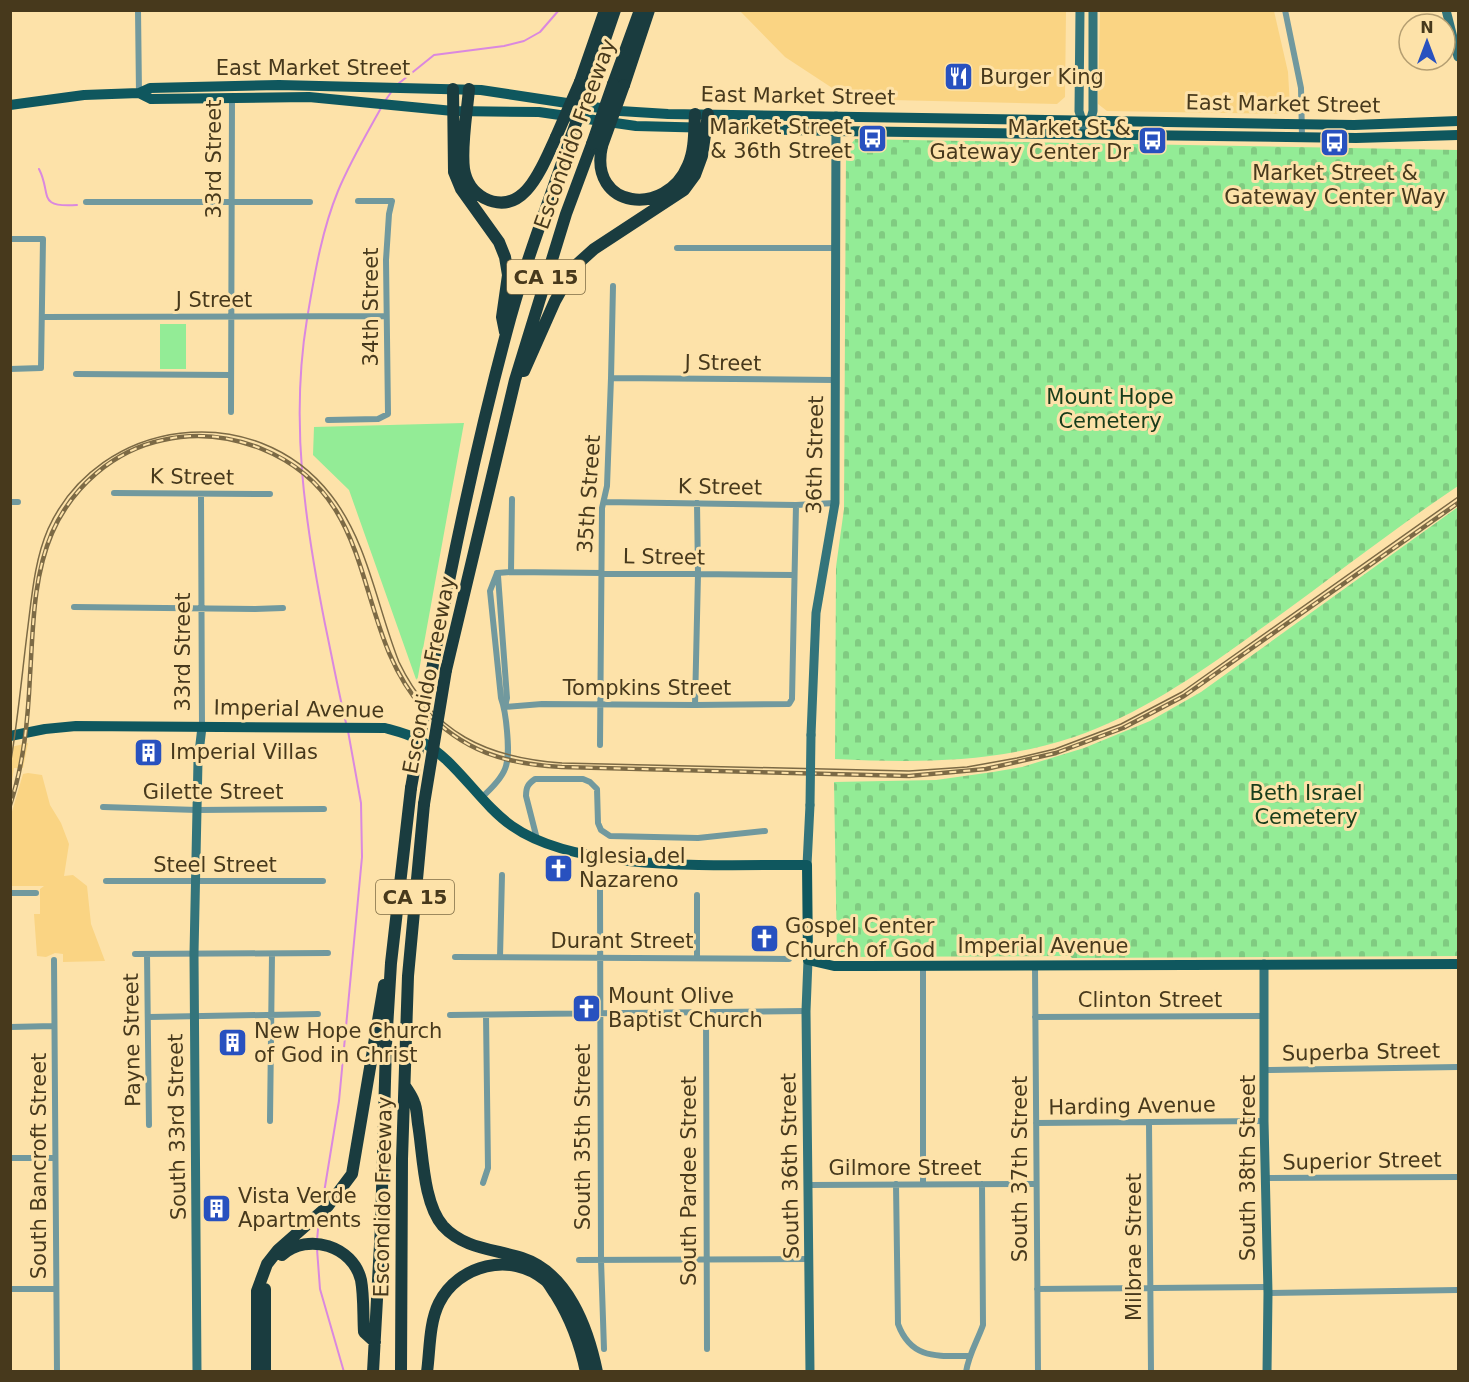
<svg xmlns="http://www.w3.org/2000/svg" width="1469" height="1382" font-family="'DejaVu Sans',sans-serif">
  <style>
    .built { fill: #fad483 }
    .green { fill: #93ec96 }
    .cemetery { fill: url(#cemetery-stones) }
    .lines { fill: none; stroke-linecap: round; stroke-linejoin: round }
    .stream { stroke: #da88df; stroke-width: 2 }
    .street { stroke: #71999e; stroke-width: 6 }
    .secondary { stroke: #33747b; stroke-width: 9 }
    .primary { stroke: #0f575e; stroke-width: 10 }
    .highway { stroke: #1a3c3f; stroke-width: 12 }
    .tram { stroke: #7c6a45; stroke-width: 1.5 }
    .rail-casing { stroke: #7c6a45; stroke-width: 4.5 }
    .rail { stroke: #fde2a9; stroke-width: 2; stroke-dasharray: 7; stroke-linecap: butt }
    .secondary-bridge { stroke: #33747b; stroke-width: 9 }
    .highway-bridge { stroke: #1a3c3f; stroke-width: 12 }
    .labels { text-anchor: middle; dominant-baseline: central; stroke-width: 6; stroke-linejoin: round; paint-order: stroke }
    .shield { fill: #fde2a9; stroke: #7e6c46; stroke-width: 1.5 }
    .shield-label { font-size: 20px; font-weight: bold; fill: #47391c }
    .street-label { font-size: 21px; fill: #47391c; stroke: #fde2a9 }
    .poi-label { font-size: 21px; fill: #47391c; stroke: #fde2a9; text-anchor: start }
    .park-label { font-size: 21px; fill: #173c1a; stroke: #fde2a9 }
  </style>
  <defs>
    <pattern id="cemetery-stones" width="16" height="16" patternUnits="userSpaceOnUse" patternTransform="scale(1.5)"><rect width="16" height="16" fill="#93ec96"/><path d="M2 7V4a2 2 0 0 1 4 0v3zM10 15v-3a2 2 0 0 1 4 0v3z" fill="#80cb81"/></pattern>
  </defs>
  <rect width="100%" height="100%" fill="#fde2a9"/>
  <path class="built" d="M740,11H1066L1065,97L1057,104L849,99L785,57Z
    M1100,11H1274L1288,72L1290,107L1282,114L1107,111L1098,104Z
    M28,743L23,768H14L11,787V747Z
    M28,773L42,775L50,805L61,823L69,844L64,876L73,875L87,886L91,924L105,961L63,962V954L55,953L46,957L37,956L34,914H40V889L44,886H11V815L23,774Z"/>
  <path class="green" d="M160,324H186V369H160Z
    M464,423L417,682L349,490L313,455L314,427Z"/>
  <path class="cemetery" d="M855,139L1458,150V486C1386,534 1319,588 1248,638C1194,677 1138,715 1074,737C996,763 917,763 835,759L836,567L844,509L846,151Z
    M1458,507V956L1072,958L1070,956L837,957L834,782L936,780L993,772L1022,767L1084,748L1150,721L1201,692Z"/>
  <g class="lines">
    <path class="stream" d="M398,84L434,55L504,46L524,41L540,32L559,10
      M385,101L392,91
      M39,169C52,194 36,208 77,205
      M308,313C315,272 322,230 338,191C350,162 366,135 381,108
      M307,319C290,422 305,523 325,624C332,657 338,690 346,723
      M322,1205L339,1101L362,857L361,803L348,731
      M317,1240L319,1219
      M317,1249L320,1289L344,1372"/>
    <path class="street" d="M138,10L139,93
      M1285,10L1301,88L1302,137
      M86,202H310
      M10,239H43L41,368L10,369
      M677,248H834
      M42,317L386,316
      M76,374L231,375
      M611,378L835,380
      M231,412L232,98
      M328,420L378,419L388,414L386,260L389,214L392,201H358
      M114,493L270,494
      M201,495L202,727
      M10,502H18
      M604,502L796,505L835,503
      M511,572L512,499
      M497,573L511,572L794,575
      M498,576L507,698L505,706
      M74,607L255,609L283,608
      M695,705L698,574L697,503
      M504,707L542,704L695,705L789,704L792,699L796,505
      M600,745L602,508L607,486L611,378L613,286
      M481,798C508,774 510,765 507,731C506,719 505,709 501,698L490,591L497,573
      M103,807L197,810L324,809
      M537,839L526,796C526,787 528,784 535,779H583L590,782L597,789L598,823L601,830L610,836L698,838L765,831
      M106,881H323
      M600,890L601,1260L604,1349
      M10,893H36
      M135,954L328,953
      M147,954L149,1125
      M455,957L789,959
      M500,957L502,875
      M697,958V895
      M54,960L57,1372
      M1035,966L1038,1372
      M706,1012L707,1349
      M450,1015L806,1011
      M149,1017L318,1014
      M1035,1017L1264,1016
      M10,1027L54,1026
      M1265,1070L1458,1067
      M270,1121L272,954
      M1036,1123L1264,1121
      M1149,1123L1151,1372
      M10,1158H55
      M1267,1178L1458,1177
      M483,1183L488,1168L486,1015
      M923,1183V966
      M896,1184L898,1324C911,1359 936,1356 968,1356
      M809,1185L1036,1184
      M579,1260L810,1259
      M10,1289H56
      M1037,1289L1267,1287
      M1268,1293L1458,1290
      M966,1372C969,1353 977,1342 983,1325L982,1184"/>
    <path class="secondary" d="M1080,10L1079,111L1086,134
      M1446,10L1458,57
      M1089,126L1093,111V10
      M811,735L816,613L835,503L836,116
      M807,865L810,805
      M808,960L806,1011L810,1372
      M1264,964V1121L1268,1293L1267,1372
      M197,1372L194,954L198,761L202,727"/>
    <path class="primary" d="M139,93L151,99L309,97L453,111L539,112L636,126L835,131L1356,138L1458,135
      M10,105L84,95L139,93L150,88L279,85L481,90L620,111L668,114L1354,125L1458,121
      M10,736L45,729L76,726L385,728C396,731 409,734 419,740C457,760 478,802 512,826C580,874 725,864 807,865L808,960L834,966H866L1458,964"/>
    <path class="highway" d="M580,82L605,10
      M590,83L615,10
      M613,84L640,10
      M624,85L649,10
      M453,89L454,172L461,189L499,242L505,257L508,275L502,317L505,332
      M469,89C467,113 461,145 464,169C466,181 473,192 484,198C525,219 543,164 556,137
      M602,146C588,209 666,218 688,165C695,150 694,130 695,114
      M524,371L555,301L574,267L594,249L684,190L695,175L702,156L708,114
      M435,653C455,546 478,439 506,334C523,268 548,204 570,140
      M446,670L515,380L566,214L592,144
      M405,1086C408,1091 412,1096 414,1102C417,1108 417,1117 418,1124C423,1153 423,1203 443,1226C464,1249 494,1249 522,1258C568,1273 588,1328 597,1372
      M282,1255C308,1232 353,1246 361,1280C364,1296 363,1316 364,1332L375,1342
      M265,1289V1372
      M257,1372V1291L267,1264L278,1250L328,1206L352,1174L384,985
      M373,1372L381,1226L386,1045L391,963L411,788
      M401,1372L402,1159L408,976L424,804
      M427,1372C430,1350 429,1323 439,1303C458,1265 511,1251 545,1280C549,1283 552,1290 556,1295C571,1319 580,1343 586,1372"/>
    <path class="tram" d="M10,766C18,720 22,673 28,626C32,594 35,559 48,529C99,417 255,397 331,495C368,542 377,607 399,662C433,733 487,758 562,763L909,771L967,767L1017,758L1055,749L1121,724L1182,692L1458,497"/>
    <defs>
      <path id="rail" d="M10,805C24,764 28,718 30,676C33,629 33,577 52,533C72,487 114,450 163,440C197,432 230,436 262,449C383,498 350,627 423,708C463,752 506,764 562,767L909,776L986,769L1056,753L1123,728L1184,696L1458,503"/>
    </defs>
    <use href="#rail" class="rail-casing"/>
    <use href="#rail" class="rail"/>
    <path class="secondary-bridge" d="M810,805L811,735"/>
    <path class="highway-bridge" d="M556,137L580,82
      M570,140L590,83
      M592,144L613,84
      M602,146L624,85
      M411,788L435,653
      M424,804L446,670"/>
  </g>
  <defs>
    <symbol id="restaurant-square" viewBox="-11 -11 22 22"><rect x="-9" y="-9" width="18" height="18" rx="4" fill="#2851bf" stroke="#fde2a9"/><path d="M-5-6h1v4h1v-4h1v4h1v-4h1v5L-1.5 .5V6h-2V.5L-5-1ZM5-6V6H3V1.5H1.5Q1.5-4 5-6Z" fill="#fff"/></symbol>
    <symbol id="bus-square" viewBox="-11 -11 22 22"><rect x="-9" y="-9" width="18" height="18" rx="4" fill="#2851bf" stroke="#fde2a9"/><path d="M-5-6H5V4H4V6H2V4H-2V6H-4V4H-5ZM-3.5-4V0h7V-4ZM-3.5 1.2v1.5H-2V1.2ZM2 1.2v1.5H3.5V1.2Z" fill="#fff"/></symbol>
    <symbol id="building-square" viewBox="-11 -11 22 22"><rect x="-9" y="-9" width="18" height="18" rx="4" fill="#2851bf" stroke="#fde2a9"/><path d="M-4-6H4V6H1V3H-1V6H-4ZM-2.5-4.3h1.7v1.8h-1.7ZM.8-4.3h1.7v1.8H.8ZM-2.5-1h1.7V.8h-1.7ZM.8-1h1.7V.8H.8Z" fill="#fff"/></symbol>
    <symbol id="church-square" viewBox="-11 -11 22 22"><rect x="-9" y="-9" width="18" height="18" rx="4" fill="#2851bf" stroke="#fde2a9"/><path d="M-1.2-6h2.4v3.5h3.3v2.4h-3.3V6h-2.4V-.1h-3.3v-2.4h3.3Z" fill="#fff"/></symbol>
  </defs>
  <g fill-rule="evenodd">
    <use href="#restaurant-square" x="942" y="60" width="33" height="33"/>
    <use href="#bus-square" x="856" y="122" width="33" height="33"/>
    <use href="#bus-square" x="1136" y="124" width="33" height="33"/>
    <use href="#bus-square" x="1318" y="126" width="33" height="33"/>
    <use href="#building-square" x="132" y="736" width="33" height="33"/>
    <use href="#church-square" x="542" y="852" width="33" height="33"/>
    <use href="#church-square" x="748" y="922" width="33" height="33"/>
    <use href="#church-square" x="570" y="992" width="33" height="33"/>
    <use href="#building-square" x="216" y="1026" width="33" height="33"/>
    <use href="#building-square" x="200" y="1192" width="33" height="33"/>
  </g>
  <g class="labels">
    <g class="shield">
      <rect x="507" y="260" width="78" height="34" rx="4.5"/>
      <rect x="376" y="880" width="78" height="34" rx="4.5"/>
    </g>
    <g class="shield-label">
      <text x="546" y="277">CA 15</text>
      <text x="415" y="897">CA 15</text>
    </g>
    <g class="street-label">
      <text x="313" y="68">East Market Street</text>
      <text transform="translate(798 96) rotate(1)">East Market Street</text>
      <text transform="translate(1283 104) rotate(1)">East Market Street</text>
      <text transform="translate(575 134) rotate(-70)">Escondido Freeway</text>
      <text transform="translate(214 159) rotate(-90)">33rd Street</text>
      <text x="214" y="300">J Street</text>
      <text transform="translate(371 307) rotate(-90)">34th Street</text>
      <text transform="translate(723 363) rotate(1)">J Street</text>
      <text transform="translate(815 455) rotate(-89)">36th Street</text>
      <text transform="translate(192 477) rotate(1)">K Street</text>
      <text transform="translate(720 487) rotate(1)">K Street</text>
      <text transform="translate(589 494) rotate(-86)">35th Street</text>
      <text transform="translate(664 557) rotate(1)">L Street</text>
      <text transform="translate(183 652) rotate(-90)">33rd Street</text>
      <text transform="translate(429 675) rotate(-79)">Escondido Freeway</text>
      <text x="647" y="688">Tompkins Street</text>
      <text transform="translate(299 709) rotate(1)">Imperial Avenue</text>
      <text x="213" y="792">Gilette Street</text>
      <text x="215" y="865">Steel Street</text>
      <text x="622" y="941">Durant Street</text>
      <text x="1043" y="946">Imperial Avenue</text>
      <text x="1150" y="1000">Clinton Street</text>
      <text transform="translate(132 1040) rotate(-91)">Payne Street</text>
      <text transform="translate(1361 1052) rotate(-1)">Superba Street</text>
      <text transform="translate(1132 1106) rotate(-1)">Harding Avenue</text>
      <text transform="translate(177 1127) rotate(-91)">South 33rd Street</text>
      <text transform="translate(583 1137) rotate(-90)">South 35th Street</text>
      <text transform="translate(1362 1161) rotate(-1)">Superior Street</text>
      <text transform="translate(39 1166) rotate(-90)">South Bancroft Street</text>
      <text transform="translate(790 1166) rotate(-91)">South 36th Street</text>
      <text x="905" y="1168">Gilmore Street</text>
      <text transform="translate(1248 1168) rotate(-90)">South 38th Street</text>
      <text transform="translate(1020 1169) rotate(-90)">South 37th Street</text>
      <text transform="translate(689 1181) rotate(-90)">South Pardee Street</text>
      <text transform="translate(383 1197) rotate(-89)">Escondido Freeway</text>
      <text transform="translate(1134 1247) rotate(-90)">Milbrae Street</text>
    </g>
    <g class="poi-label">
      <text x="980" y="77">Burger King</text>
      <text x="852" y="127" text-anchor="end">Market Street<tspan x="852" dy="24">&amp; 36th Street</tspan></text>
      <text x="1131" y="128" text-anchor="end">Market St &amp;<tspan x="1131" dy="24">Gateway Center Dr</tspan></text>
      <text x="1335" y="173" text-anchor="middle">Market Street &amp;<tspan x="1335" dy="24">Gateway Center Way</tspan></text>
      <text x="170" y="752">Imperial Villas</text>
      <text x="579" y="856">Iglesia del<tspan x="579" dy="24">Nazareno</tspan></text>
      <text x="785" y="926">Gospel Center<tspan x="785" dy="24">Church of God</tspan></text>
      <text x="608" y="996">Mount Olive<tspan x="608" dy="24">Baptist Church</tspan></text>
      <text x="254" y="1031">New Hope Church<tspan x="254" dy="24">of God in Christ</tspan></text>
      <text x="238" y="1196">Vista Verde<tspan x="238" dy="24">Apartments</tspan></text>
    </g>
    <g class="park-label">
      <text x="1110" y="397">Mount Hope<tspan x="1110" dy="24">Cemetery</tspan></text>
      <text x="1306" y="793">Beth Israel<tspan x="1306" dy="24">Cemetery</tspan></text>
    </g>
  </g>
  <rect width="1469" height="1382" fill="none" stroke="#47391c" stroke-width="24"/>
  <g transform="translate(1427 42)"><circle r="28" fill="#fde2a9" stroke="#b49e71" stroke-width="1.5"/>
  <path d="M0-4.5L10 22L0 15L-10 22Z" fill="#2851bf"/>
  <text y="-9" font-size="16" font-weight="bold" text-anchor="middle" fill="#47391c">N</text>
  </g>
</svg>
